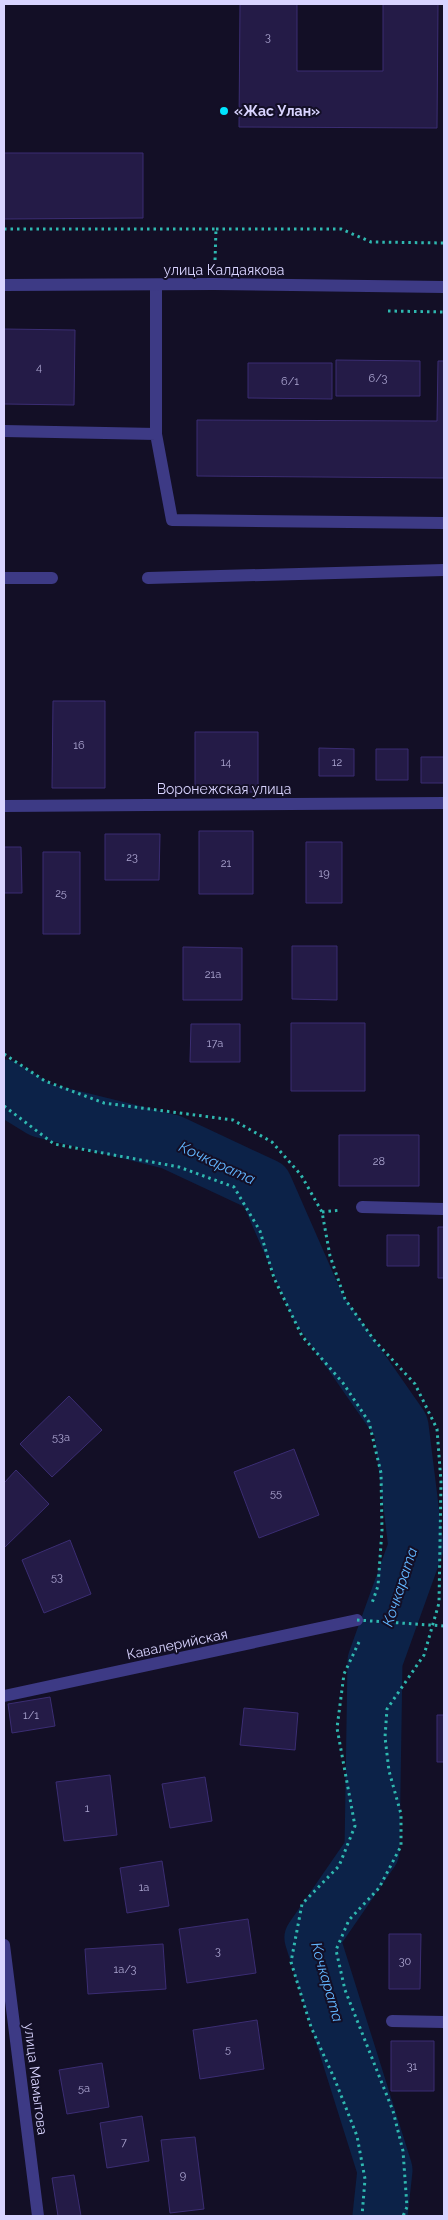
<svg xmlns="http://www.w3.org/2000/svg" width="448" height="2220" font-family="Raleway,sans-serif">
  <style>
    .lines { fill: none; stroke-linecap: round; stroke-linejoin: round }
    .river { stroke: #0c2248; stroke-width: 55 }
    .building { fill: #241b47; stroke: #3b2d73 }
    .path { stroke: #2fb8b0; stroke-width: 3; stroke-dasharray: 2.5 4; stroke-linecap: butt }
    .service { stroke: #3d3a85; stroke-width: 12 }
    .minor { stroke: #3d3a85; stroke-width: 12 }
    .tertiary { stroke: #3d3a85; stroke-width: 12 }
    .path-bridge { stroke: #2fb8b0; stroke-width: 3; stroke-dasharray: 2.5 4; stroke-linecap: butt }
    .poi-dot { fill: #00e5ff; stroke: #130f26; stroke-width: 2 }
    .labels { text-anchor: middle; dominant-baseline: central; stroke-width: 4; stroke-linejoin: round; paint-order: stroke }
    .number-label { font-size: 11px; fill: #aca6d1 }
    .poi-label { font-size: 14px; font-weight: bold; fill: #d9d4ff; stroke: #130f26; text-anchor: start }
    .street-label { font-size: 14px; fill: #d9d4ff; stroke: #130f26 }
    .water-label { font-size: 15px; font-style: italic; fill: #62b6ff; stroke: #130f26 }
  </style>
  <rect width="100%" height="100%" fill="#130f26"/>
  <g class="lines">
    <path class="river" d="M4,1087L41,1110L171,1142L265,1186L318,1307L401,1426L416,1547L375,1661L372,1851L312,1938L385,2170L380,2216"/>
  </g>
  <path class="building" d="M240,4H297V71H383V4H438L437,128L239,127Z
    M4,153H143V218L4,219Z
    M4,329L75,330L74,405L4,404Z
    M336,360L420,361V396H336Z
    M438,361H444V478L197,476V420L437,421Z
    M248,363H332V399L248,398Z
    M53,701H105V788H52Z
    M195,732H258V792H195Z
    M319,748L354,749V776H319Z
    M376,749H408V780H376Z
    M421,757H444V783H421Z
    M199,831H253V894H199Z
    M105,834H160L159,880H105Z
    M306,842H342V903H306Z
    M4,847H21L22,893H4Z
    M43,852H80V934H43Z
    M292,946H337V1000L292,999Z
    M183,947L242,948V1000H183Z
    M291,1023H365V1091H291Z
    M191,1024H240V1062H190Z
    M339,1135H419V1186H339Z
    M438,1227H444V1278H438Z
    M387,1235H419V1266H387Z
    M69,1396L102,1430L52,1477L20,1444Z
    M294,1449L319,1515L259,1538L234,1472Z
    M16,1470L49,1504L4,1548V1483Z
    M70,1540L91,1594L44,1613L22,1560Z
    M50,1697L55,1726L12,1733L8,1704Z
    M244,1708L298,1713L295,1750L240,1745Z
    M437,1715H444V1762H437Z
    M110,1775L117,1835L64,1841L56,1782Z
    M205,1777L212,1821L170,1828L162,1784Z
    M162,1861L169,1906L127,1913L120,1868Z
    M248,1919L256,1973L187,1983L179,1929Z
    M389,1934H421L420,1989H389Z
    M163,1944L166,1989L88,1994L85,1949Z
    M257,2020L264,2069L200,2079L193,2030Z
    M391,2041H434V2091H391Z
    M102,2063L109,2107L67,2114L59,2070Z
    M142,2116L149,2161L107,2168L100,2123Z
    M195,2137L204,2209L170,2213L161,2140Z
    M74,2175L81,2216H58L52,2178Z"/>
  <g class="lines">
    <path class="path" d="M4,229H216L215,261
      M216,229H341L371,242L444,243
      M388,311L444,312
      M4,1054L45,1081L104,1103L233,1120L272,1142L301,1175L322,1212L330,1256L345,1299L374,1340L415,1384L437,1429L441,1482L439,1603L424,1655L387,1709L385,1737L389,1771L401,1814V1846L379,1888L349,1920L336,1950L345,1990L393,2111L403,2151L407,2207L403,2216
      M4,1106L54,1144L179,1167L234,1187L260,1231L274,1278L302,1336L343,1383L369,1422L381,1473L382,1530L378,1586L372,1603
      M322,1212L341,1210
      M359,1642L344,1674L337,1728L355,1826L339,1866L302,1904L291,1962L311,2027L335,2080L357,2136L365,2179L362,2216"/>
    <path class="service" d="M4,431L156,434L172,520L444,523
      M156,434V285
      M4,578H52
      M148,578L444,570"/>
    <path class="minor" d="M4,806L444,803
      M362,1207L444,1209
      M4,1696L357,1620
      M4,1945L38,2216
      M392,2021L444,2022"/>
    <path class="tertiary" d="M4,285L214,284L444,287"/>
    <path class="path-bridge" d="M357,1620L444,1626"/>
  </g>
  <circle class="poi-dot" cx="224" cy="111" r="5"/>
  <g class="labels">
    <g class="number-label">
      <text x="268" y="37">3</text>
      <text x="39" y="367">4</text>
      <text x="378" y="378">6/3</text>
      <text x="290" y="381">6/1</text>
      <text x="79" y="745">16</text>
      <text x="226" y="762">14</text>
      <text x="337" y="762">12</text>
      <text x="132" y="857">23</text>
      <text x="226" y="863">21</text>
      <text x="324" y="873">19</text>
      <text x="61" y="893">25</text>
      <text x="213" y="974">21а</text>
      <text x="215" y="1043">17а</text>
      <text x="379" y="1161">28</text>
      <text x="61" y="1437">53а</text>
      <text x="276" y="1493">55</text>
      <text x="57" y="1577">53</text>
      <text x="31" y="1715">1/1</text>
      <text x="87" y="1808">1</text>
      <text x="144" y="1887">1а</text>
      <text x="218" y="1951">3</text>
      <text x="405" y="1961">30</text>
      <text x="125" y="1969">1а/3</text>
      <text x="228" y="2049">5</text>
      <text x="412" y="2066">31</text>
      <text x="84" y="2088">5а</text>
      <text x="124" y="2142">7</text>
      <text x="183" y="2175">9</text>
    </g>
    <g class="poi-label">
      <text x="234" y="111">«Жас Улан»</text>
    </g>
    <g class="street-label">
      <text x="224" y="270">улица Калдаякова</text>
      <text x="224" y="789">Воронежская улица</text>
      <text transform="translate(177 1644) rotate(-12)">Кавалерийская</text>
      <text transform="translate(36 2079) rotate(83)">улица Мамытова</text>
    </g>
    <g class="water-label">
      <text transform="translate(217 1163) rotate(25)">Кочкарата</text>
      <text transform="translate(400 1587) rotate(-72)">Кочкарата</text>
      <text transform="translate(327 1982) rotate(74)">Кочкарата</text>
    </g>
  </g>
  <rect width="448" height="2220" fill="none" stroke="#d9d4ff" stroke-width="10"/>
</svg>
